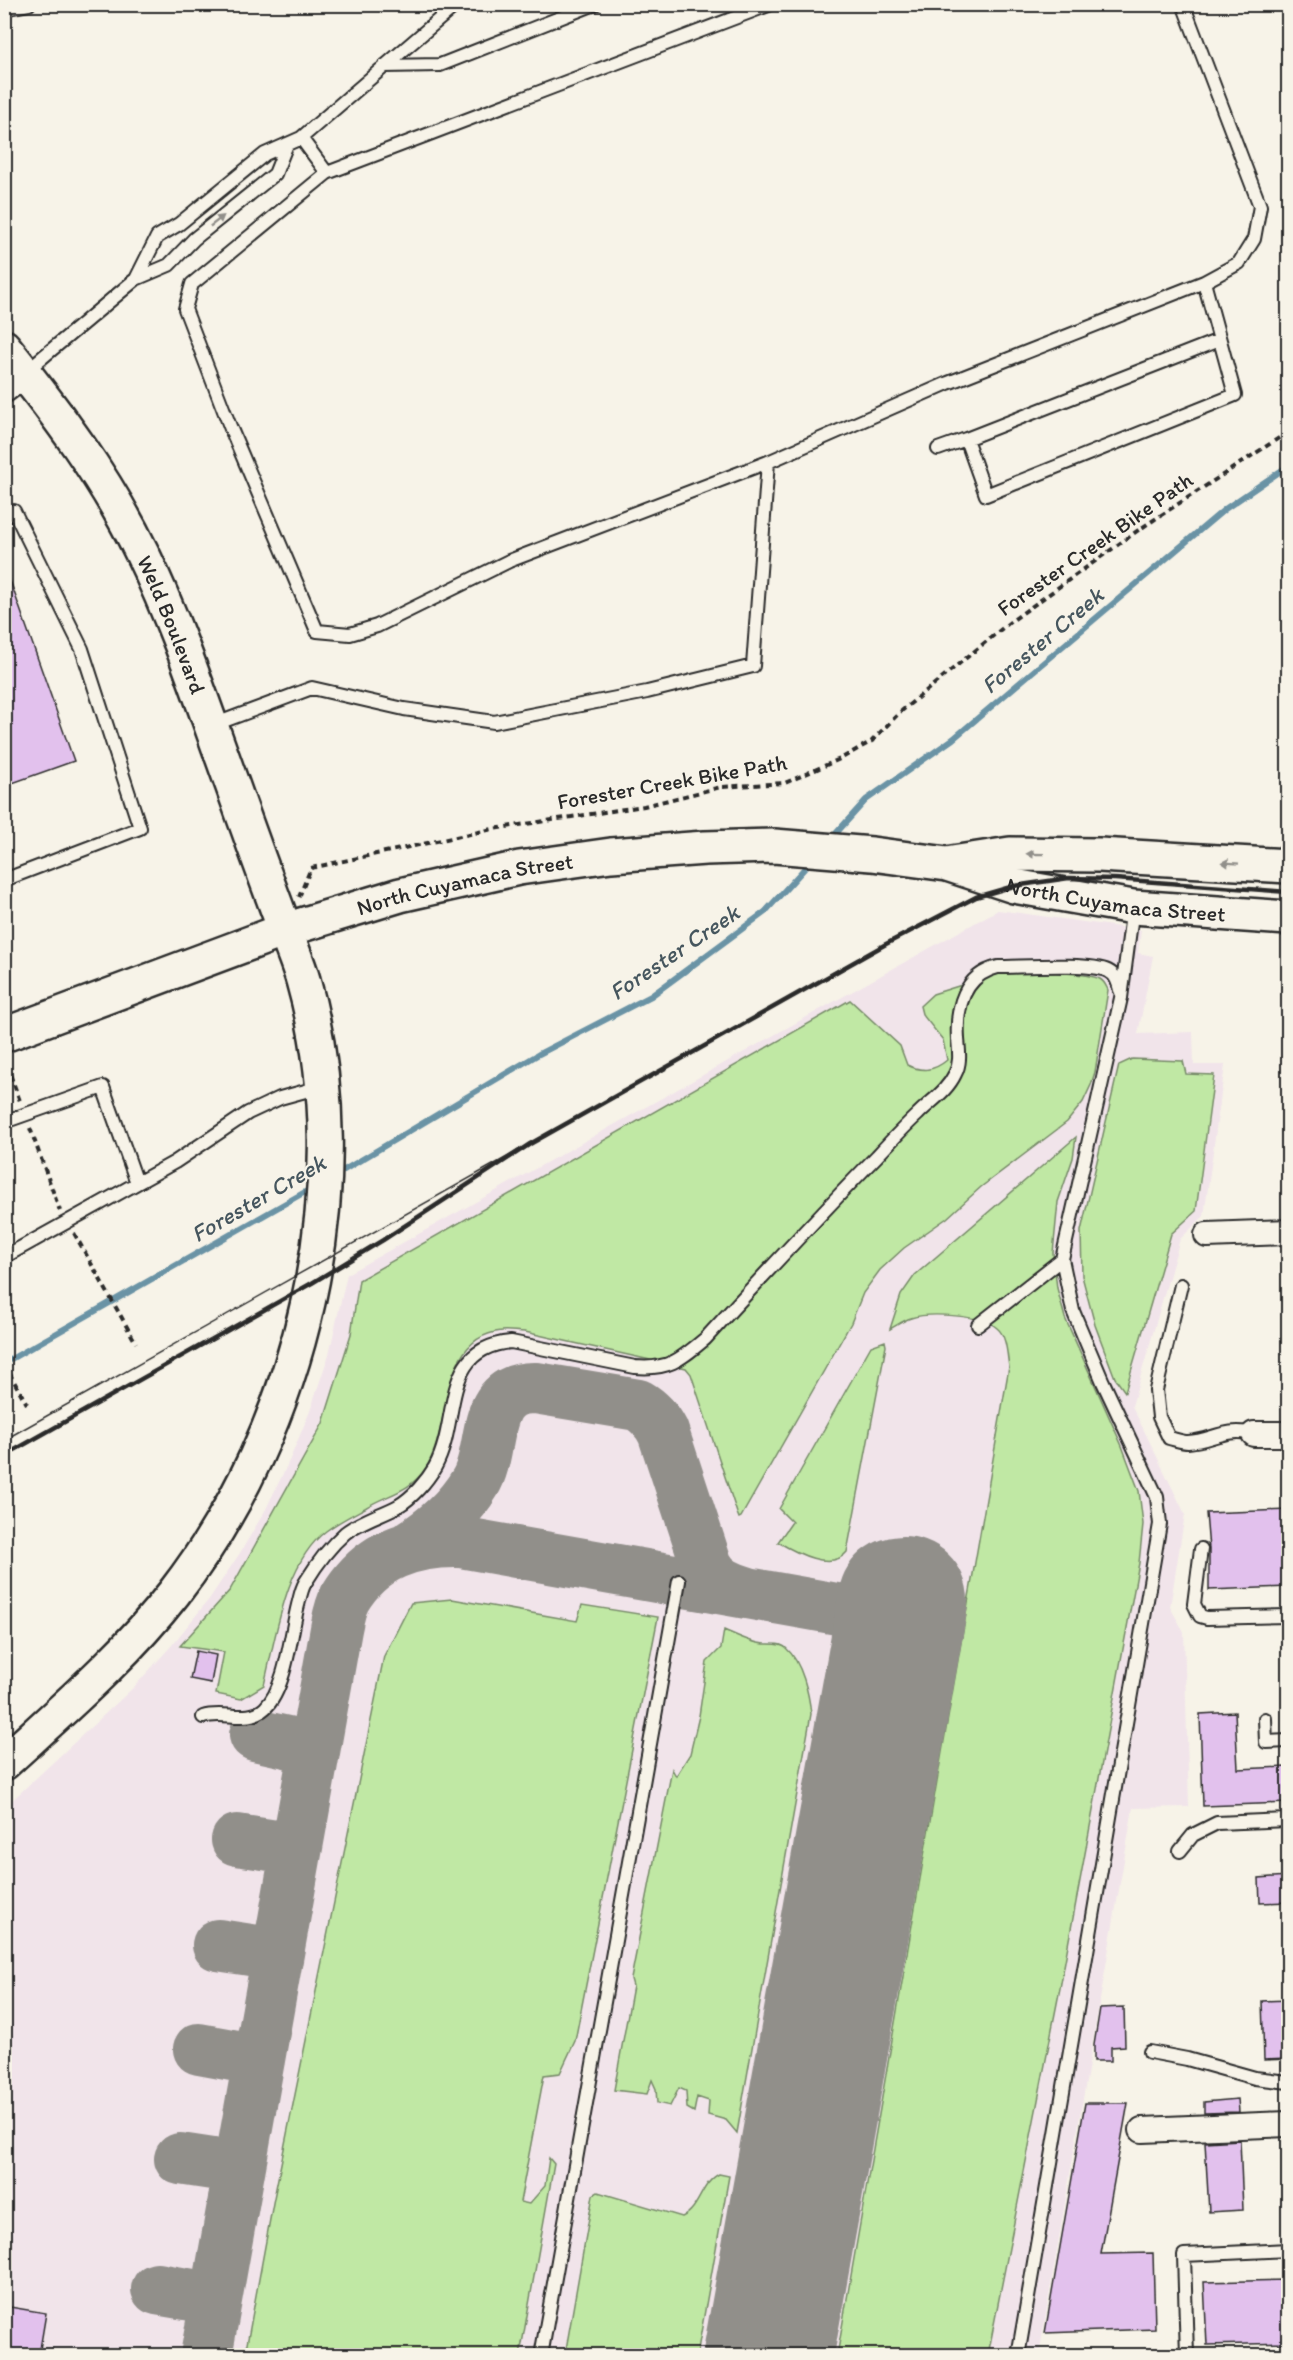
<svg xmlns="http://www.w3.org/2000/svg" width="1293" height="2360" font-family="Itim,sans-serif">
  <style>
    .built { fill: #f1e4ea }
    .green { fill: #c0e8a4; stroke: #768a68; stroke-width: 1.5 }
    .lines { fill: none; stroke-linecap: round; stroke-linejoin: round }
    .stream { stroke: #6b93a5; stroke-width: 6 }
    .taxiway { stroke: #918f8a; stroke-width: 52 }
    .runway { stroke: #918f8a; stroke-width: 130 }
    .building { fill: #e2c1ed; stroke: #2b2b2b; stroke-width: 1.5 }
    .service-casing { stroke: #2b2b2b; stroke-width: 16 }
    .minor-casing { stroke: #2b2b2b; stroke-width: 28 }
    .tertiary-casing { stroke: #2b2b2b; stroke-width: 33 }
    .secondary-casing { stroke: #2b2b2b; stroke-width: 38 }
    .path { stroke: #2b2b2b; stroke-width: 4; stroke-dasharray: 6 4.5; stroke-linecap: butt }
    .service { stroke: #f7f3e8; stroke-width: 12 }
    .minor { stroke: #f7f3e8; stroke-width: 24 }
    .tertiary { stroke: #f7f3e8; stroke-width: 28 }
    .secondary { stroke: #f7f3e8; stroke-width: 33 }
    .tram { stroke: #2b2b2b; stroke-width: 1.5 }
    .rail { stroke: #2b2b2b; stroke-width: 4.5 }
    .oneway { fill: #918f8a }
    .labels { text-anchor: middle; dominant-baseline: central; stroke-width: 4.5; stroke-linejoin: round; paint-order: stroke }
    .street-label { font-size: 22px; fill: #2b2b2b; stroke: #f7f3e8 }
    .water-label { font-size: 24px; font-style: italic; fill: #46565e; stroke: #f7f3e8 }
  </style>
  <rect width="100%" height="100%" fill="#f7f3e8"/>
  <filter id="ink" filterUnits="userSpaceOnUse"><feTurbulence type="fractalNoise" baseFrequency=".0167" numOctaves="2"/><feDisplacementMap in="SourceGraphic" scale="12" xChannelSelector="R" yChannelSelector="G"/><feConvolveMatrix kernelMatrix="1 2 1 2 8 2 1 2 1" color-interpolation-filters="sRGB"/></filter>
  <g filter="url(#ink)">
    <path class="built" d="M998,910L1141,930L1138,953L1153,956L1138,1034L1193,1032L1194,1065H1225L1204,1216L1180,1239L1132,1406L1185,1514L1170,1607L1184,1632L1189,1807L1133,1808L1039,2355L5,2356V1807L134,1687L172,1645L210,1598L240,1553L266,1509L290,1459L310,1411L329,1354L347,1274Z"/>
    <path class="green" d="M1000,973C1024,973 1079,970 1100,979C1105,982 1106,986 1108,990L1095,1072L1091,1085L1083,1102L1067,1122L981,1187L947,1218L904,1248L880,1270L863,1293L851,1323L741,1517L739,1518L737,1513L691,1374L686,1368L525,1332C517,1332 509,1330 502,1331C437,1337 453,1428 425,1469C409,1493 387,1494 365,1508C352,1515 338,1522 326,1531C285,1562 276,1637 264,1685L241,1699L216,1694L224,1652L180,1646L230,1590L323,1423L351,1334L359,1280L850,1000L900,1046L907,1065C922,1072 934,1071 947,1060L943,1040L922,1014L920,1006L933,994Z
      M1132,1059L1183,1061L1186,1074L1214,1075L1196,1211L1171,1234L1125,1392L1115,1378L1095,1325L1082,1276L1081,1231L1119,1065Z
      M1076,1137L1073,1158L1058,1202L1053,1253L1057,1288L1065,1318L1122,1446L1139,1491L1143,1524L1139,1563L1060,1988L988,2355L837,2356L1009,1367C1007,1355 1007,1336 997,1328C983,1315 929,1312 911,1318C904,1320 897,1325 890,1329L901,1295L915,1275Z
      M885,1341L886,1346L847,1552C831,1572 795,1552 778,1542L792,1522L779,1509L871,1346Z
      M452,1599L577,1621L582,1605L658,1617L575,2041L560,2073L544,2075L520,2202L529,2204L545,2186L549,2158L554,2164L520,2355H245L273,2203L384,1656L411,1603Z
      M724,1630C736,1635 751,1643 764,1644C771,1644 781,1643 786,1648C802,1662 809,1694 811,1714L737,2133L726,2120L708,2115L709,2101L697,2097L694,2112L687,2108L686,2091L679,2088L670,2106L657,2103L656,2089L652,2080L647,2094L614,2090L633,1986L631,1979L672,1769L676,1776L690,1754L699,1716L707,1662L721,1648Z
      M719,2174L729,2176L697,2355H565L593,2195L598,2192L682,2217C700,2209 700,2184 719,2174Z"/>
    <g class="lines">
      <path class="stream" d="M830,840L866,800L953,739L1225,509L1288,466
        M334,1176L539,1054L651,996L765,912L813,859
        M4,1363L312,1188"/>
      <path class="taxiway" d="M409,1547C436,1530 458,1511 475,1483C496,1449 478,1386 536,1388L638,1405C650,1412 657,1420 663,1432L707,1566C716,1583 730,1587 748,1593
        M255,1735L314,1748
        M237,1840L296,1849
        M218,1945L277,1954
        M199,2049L259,2060
        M180,2159L239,2168
        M157,2289L216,2299
        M206,2356L336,1629C338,1619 340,1607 345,1598C371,1554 413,1541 460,1542L899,1620"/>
      <path class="runway" d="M768,2356L903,1601"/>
    </g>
    <path class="building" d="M4,572H7L74,761L4,786Z
      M1288,1510V1587L1209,1590V1549L1206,1513Z
      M196,1651L216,1655L211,1683L190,1679Z
      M1235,1712L1238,1769L1288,1767V1803L1203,1806L1200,1714Z
      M1288,1876V1902L1260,1903L1259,1878Z
      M1288,2000V2059L1264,2060L1262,2001Z
      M1124,2007L1125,2046L1111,2047V2061H1094V2045L1100,2008Z
      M1238,2099L1239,2112L1204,2113V2102Z
      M1085,2103H1128L1101,2254L1153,2253L1155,2329L1045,2333Z
      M1240,2140L1243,2210L1209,2212L1205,2142Z
      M1288,2280V2343L1207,2345L1204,2282Z
      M4,2306L46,2313L39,2355H4Z"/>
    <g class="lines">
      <defs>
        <path id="service" d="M1183,4L1260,206L1254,239L1239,263L1204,282
          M4,9L29,4
          M384,66L440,65L595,4
          M327,173L771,4
          M136,279L157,237L179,224L265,154L301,138L457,4
          M25,372L136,279L169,265L194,239L275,174L287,144
          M938,449L966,439
          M768,462L948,383L1204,282L1235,395L986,495L966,439L1219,340
          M4,514L14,511L82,649L140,828L4,880
          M213,725L312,688L404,709L494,722L647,692L753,666L768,462L509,561L377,626L350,634L317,631L231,429L185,309L192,284L327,173L301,138
          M4,1122L103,1087L137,1183
          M4,1257L175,1162L248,1113L280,1098L320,1087
          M1181,1285L1156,1390L1159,1417L1169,1438C1174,1439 1182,1442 1188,1442C1212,1441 1224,1427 1254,1434
          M978,1325L1062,1259
          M1201,1549L1194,1604L1200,1616L1207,1618L1288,1616
          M203,1717C223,1710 248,1724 265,1708C286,1689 291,1632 298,1605C300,1598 301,1590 305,1583C316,1565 329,1547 345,1533C360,1521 381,1515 398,1506C412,1498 427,1481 435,1467C461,1420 439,1348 511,1342L635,1367C669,1370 680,1360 705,1339C761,1278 818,1216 877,1156C890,1142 904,1127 918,1114C931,1101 947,1091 955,1074C961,1063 959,1051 958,1039C956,1007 964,975 998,967C1021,967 1090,962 1108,971C1116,975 1118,982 1120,990
          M1265,1719L1266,1742L1288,1741
          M1180,1851L1193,1835L1217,1823L1288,1820
          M1150,2052L1187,2059L1255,2078L1288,2082
          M541,2356L679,1581
          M1018,2356L1160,1524L1157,1497L1103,1382L1073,1311L1062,1259L1121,998L1133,907
          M1187,2356L1184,2255L1288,2250"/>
        <path id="minor" d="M1207,1235L1288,1232
          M1254,1434H1288
          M1142,2130L1288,2124"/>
        <path id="tertiary" d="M4,388L25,372"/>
        <g id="secondary">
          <path id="s1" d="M4,347C56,412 106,478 142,553C178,627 204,707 232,784C249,832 266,879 284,927C290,945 298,962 303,980C361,1184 302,1428 174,1593C125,1656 63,1709 4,1763"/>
          <path d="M952,863L1010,854L1099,855L1288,866"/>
          <path id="s2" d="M4,1035L285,930L400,895L519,868L611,855L705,848L774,846L872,854L947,864L1014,886L1133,907L1288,918"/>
        </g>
      </defs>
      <use href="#service" class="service-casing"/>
      <use href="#minor" class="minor-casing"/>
      <use href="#tertiary" class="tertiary-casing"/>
      <use href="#secondary" class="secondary-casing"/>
      <path class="path" d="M299,897L311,868L493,829L644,806L721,787L785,783L840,759L872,741L899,713L1010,622L1140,529L1288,432
        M4,1070L8,1069L20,1101
        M30,1128L60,1211
        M74,1233L136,1343
        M4,1364L27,1404"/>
      <use href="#service" class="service"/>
      <use href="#minor" class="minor"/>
      <use href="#tertiary" class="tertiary"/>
      <use href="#secondary" class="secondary"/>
      <path class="tram" d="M4,1440L530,1144"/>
      <path class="rail" d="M4,1456L312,1283L383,1240L530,1144L886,944L976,897L1014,886L1069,878L1115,879L1288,892"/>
    </g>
    <defs><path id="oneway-solid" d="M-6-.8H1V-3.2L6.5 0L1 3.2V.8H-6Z" transform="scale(1.5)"/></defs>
    <g class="oneway">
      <use href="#oneway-solid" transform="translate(217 221) rotate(-38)"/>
      <use href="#oneway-solid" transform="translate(1035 854) rotate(-179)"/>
      <use href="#oneway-solid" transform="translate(1230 863) rotate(-176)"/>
    </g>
  </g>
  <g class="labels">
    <g class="street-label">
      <text transform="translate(1095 544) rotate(-35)">Forester Creek Bike Path</text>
      <text stroke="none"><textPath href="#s1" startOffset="326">Weld Boulevard</textPath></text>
      <text transform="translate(672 782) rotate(-10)">Forester Creek Bike Path</text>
      <text stroke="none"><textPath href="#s2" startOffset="486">North Cuyamaca Street</textPath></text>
      <text stroke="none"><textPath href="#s2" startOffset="1146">North Cuyamaca Street</textPath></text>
    </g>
    <g class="water-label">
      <text transform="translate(1042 640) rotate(-40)">Forester Creek</text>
      <text transform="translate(674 952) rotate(-34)">Forester Creek</text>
      <text transform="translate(258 1198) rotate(-30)">Forester Creek</text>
    </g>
  </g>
  <rect width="1293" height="2360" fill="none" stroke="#f7f3e8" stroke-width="24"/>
  <rect x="12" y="12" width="1269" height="2336" fill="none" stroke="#2b2b2b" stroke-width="2" filter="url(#ink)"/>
</svg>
